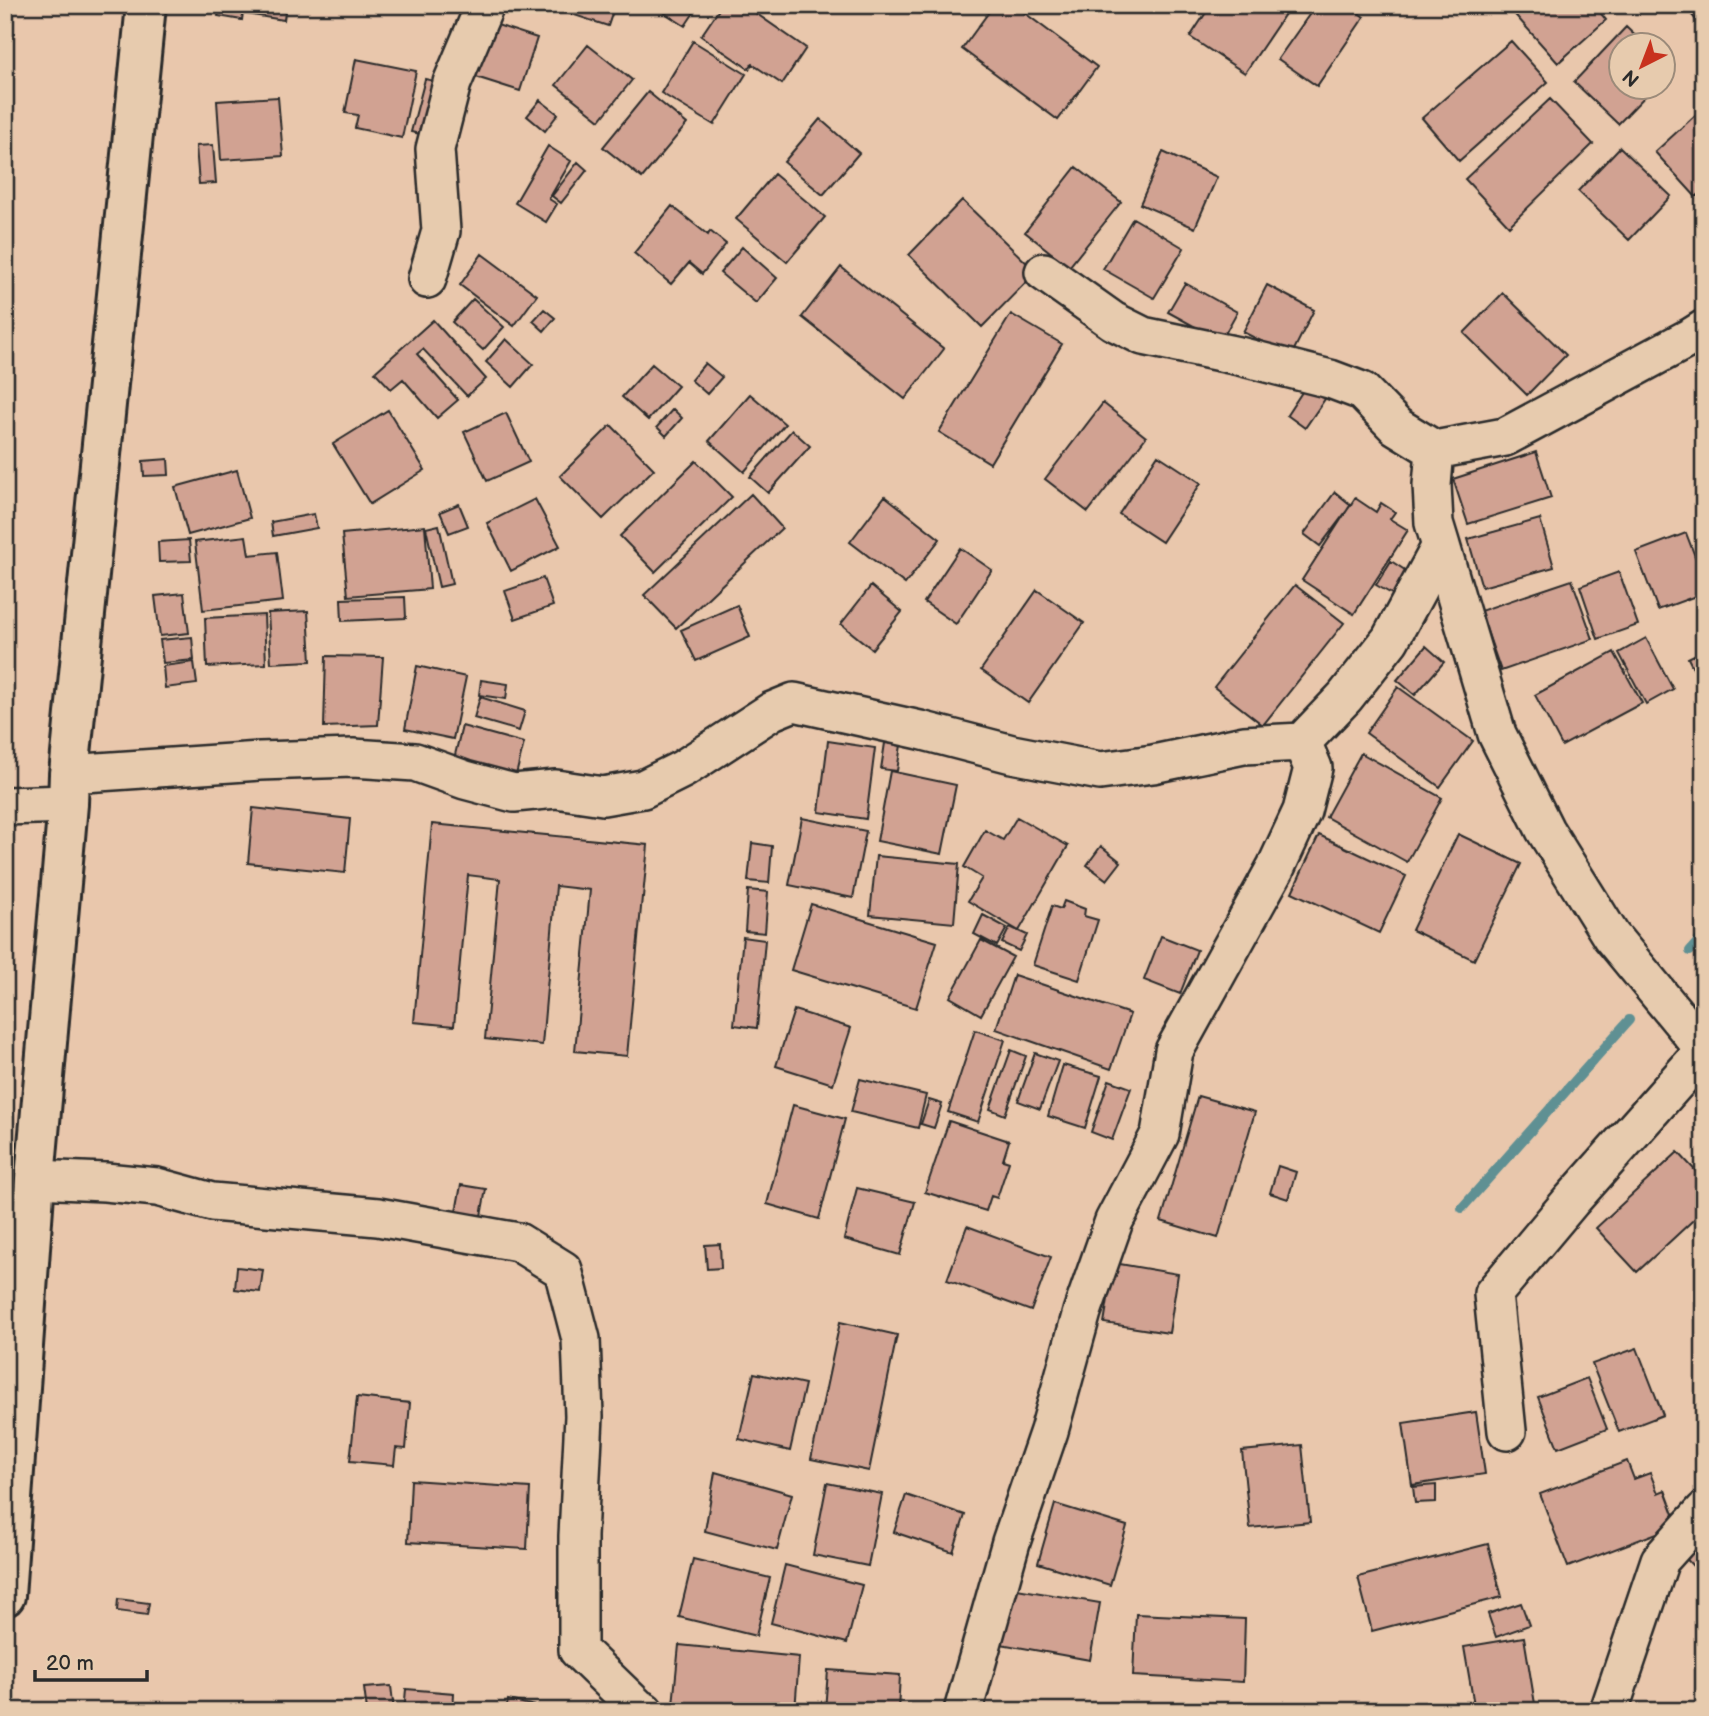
<svg xmlns="http://www.w3.org/2000/svg" width="1709" height="1716" font-family="'Balsamiq Sans',sans-serif">
  <style>
    .lines { fill: none; stroke-linecap: round; stroke-linejoin: round }
    .stream { stroke: #5f9093; stroke-width: 10 }
    .building { fill: #d1a292; stroke: #2b2b2b; stroke-width: 2 }
    .minor-casing { stroke: #2b2b2b; stroke-width: 42 }
    .major-casing { stroke: #2b2b2b; stroke-width: 44 }
    .minor { stroke: #e7cbae; stroke-width: 37 }
    .major { stroke: #e7cbae; stroke-width: 38 }
  </style>
  <rect width="100%" height="100%" fill="#e9c7ac"/>
  <filter id="ink" filterUnits="userSpaceOnUse"><feTurbulence type="fractalNoise" baseFrequency=".0143" numOctaves="2"/><feDisplacementMap in="SourceGraphic" scale="14" xChannelSelector="R" yChannelSelector="G"/><feConvolveMatrix kernelMatrix="1 2 1 2 8 2 1 2 1" color-interpolation-filters="sRGB"/></filter>
  <g filter="url(#ink)">
    <g class="lines">
      <path class="stream" d="M1690,951L1704,935
        M1462,1208L1629,1020"/>
    </g>
    <path class="building" d="M220,5H244L242,20L218,16Z
      M247,5H286L284,20L246,14Z
      M561,5H615L608,26L559,10Z
      M652,5H699L685,26Z
      M722,5H744L806,48L782,84L752,64L749,69L701,36Z
      M994,5H1014L1097,67L1058,120L962,49Z
      M1211,5H1291L1245,73L1190,37Z
      M1316,5H1348L1364,17L1317,86L1278,59Z
      M1515,5H1594L1606,20L1558,63L1510,9Z
      M1683,5H1704V17L1698,22Z
      M491,23L537,38L520,91L473,76Z
      M1626,27L1646,46H1622V88H1653L1618,124L1574,82Z
      M693,41L746,74L714,125L661,93Z
      M1511,41L1548,82L1459,161L1422,118Z
      M588,45L632,80L600,120L556,85Z
      M356,59L416,71L402,138L355,128L358,115L345,113Z
      M1664,62L1671,69L1664,76Z
      M425,79L443,83L429,136L411,132Z
      M648,92L687,124L642,178L603,147Z
      M278,97L283,156L221,160L217,101Z
      M1550,99L1593,144L1509,226L1465,179Z
      M540,100L558,114L545,131L527,116Z
      M1704,107V190L1696,197L1655,152Z
      M820,119L859,153L823,195L784,162Z
      M213,145L216,183L199,184L196,146Z
      M548,146L571,161L549,199L557,204L546,222L515,203Z
      M1620,147L1671,196L1629,240L1578,191Z
      M1163,152L1217,177L1195,228L1140,204Z
      M578,162L587,170L561,203L552,196Z
      M1076,167L1121,202L1069,267L1025,232Z
      M774,174L825,217L787,262L736,219Z
      M962,200L1036,272L982,327L909,255Z
      M672,206L708,235L710,231L726,244L702,274L689,263L671,284L634,253Z
      M1133,218L1184,248L1154,298L1103,269Z
      M742,247L777,278L756,303L720,273Z
      M482,254L537,295L514,326L460,285Z
      M841,267L944,349L905,399L802,317Z
      M1185,283L1237,312L1221,341L1168,312Z
      M1267,285L1314,310L1291,356L1243,332Z
      M1503,293L1566,355L1527,395L1464,333Z
      M473,299L504,327L483,350L452,322Z
      M544,309L555,318L544,331L533,321Z
      M1011,314L1062,344L990,463L939,432Z
      M433,320L486,379L467,396L423,349L417,354L458,400L437,418L403,379L391,389L375,372Z
      M506,339L533,364L513,387L486,362Z
      M705,363L722,377L707,394L691,380Z
      M652,364L678,386L648,420L622,397Z
      M1306,386L1325,399L1305,428L1287,415Z
      M750,394L785,424L744,472L709,441Z
      M1103,403L1146,437L1088,512L1045,479Z
      M673,409L682,418L666,436L657,427Z
      M388,410L425,470L370,504L333,444Z
      M506,413L529,462L487,481L464,432Z
      M611,425L654,469L603,519L560,476Z
      M792,430L810,446L768,493L750,477Z
      M1536,452L1551,498L1468,524L1453,479Z
      M1158,455L1201,483L1162,542L1119,514Z
      M168,459L169,475L144,476L143,461Z
      M696,461L732,497L655,572L620,536Z
      M237,470L250,518L188,535L175,487Z
      M1335,492L1351,505L1320,546L1304,534Z
      M751,494L782,528L676,628L644,595Z
      M885,496L940,539L905,584L850,542Z
      M1355,498L1376,512L1381,503L1395,512L1390,519L1408,530L1354,614L1302,580Z
      M535,499L560,546L511,571L487,523Z
      M459,504L468,526L449,533L440,512Z
      M314,514L317,528L273,536L271,522Z
      M1540,519L1554,567L1482,587L1468,539Z
      M439,525L452,584L439,587L426,528Z
      M425,526L430,589L348,596L342,534Z
      M1686,533L1704,580V593L1658,610L1636,552Z
      M246,536L249,555L277,552L283,601L203,610L195,542Z
      M189,540L191,561L159,562L158,542Z
      M960,548L992,570L956,624L924,602Z
      M1391,561L1411,574L1397,597L1376,585Z
      M1619,572L1638,625L1598,639L1580,586Z
      M543,578L553,606L515,619L505,591Z
      M1572,580L1593,639L1501,671L1480,611Z
      M1295,585L1344,623L1263,725L1214,687Z
      M871,586L902,612L872,649L841,624Z
      M1037,590L1084,623L1028,703L981,670Z
      M184,593L189,633L160,636L155,596Z
      M405,597L406,618L342,621L341,599Z
      M737,605L750,637L696,661L681,630Z
      M308,611L311,661L271,663L268,613Z
      M264,615L266,664L207,667L205,618Z
      M192,637L194,660L163,663L160,640Z
      M1646,638L1673,689L1646,704L1619,653Z
      M1426,646L1444,662L1415,695L1397,680Z
      M1704,650V690L1688,658Z
      M1614,652L1642,703L1562,746L1535,695Z
      M326,656L383,657L378,725L324,727Z
      M194,662L197,684L165,688L163,666Z
      M417,666L466,677L453,739L405,729Z
      M481,680L508,684L506,699L479,695Z
      M1398,687L1473,741L1440,787L1366,733Z
      M480,697L525,711L519,731L474,718Z
      M462,726L524,743L516,775L454,759Z
      M828,741L875,748L866,819L819,812Z
      M885,743L901,745L897,771L881,769Z
      M1361,753L1442,798L1407,862L1326,817Z
      M890,771L956,785L942,854L877,841Z
      M253,808L350,819L345,873L248,863Z
      M1017,817L1068,846L1019,931L968,901L982,878L964,867L985,830L1003,840Z
      M802,818L866,831L853,898L789,885Z
      M432,824L648,845L643,897H642L627,1056L575,1051L590,890L556,886L542,1045L485,1039L500,879L468,875L454,1026L414,1022Z
      M1458,834L1521,864L1474,960L1412,930Z
      M1319,835L1406,876L1379,933L1292,892Z
      M752,843L772,846L769,883L748,881Z
      M1101,846L1121,862L1107,880L1087,865Z
      M876,856L959,864L954,923L870,915Z
      M748,890L768,892L765,933L745,931Z
      M1064,901L1085,909L1084,916L1098,920L1079,980L1033,965L1052,906L1061,909Z
      M811,904L937,942L916,1008L791,970Z
      M983,915L1007,928L997,946L974,934Z
      M1010,927L1027,935L1019,951L1002,943Z
      M1161,936L1197,950L1180,994L1144,980Z
      M743,937L765,940L757,1028L734,1025Z
      M981,940L1013,957L981,1015L950,997Z
      M1014,975L1130,1014L1111,1069L996,1029Z
      M794,1010L851,1028L833,1084L776,1066Z
      M975,1030L1005,1040L978,1122L948,1112Z
      M1011,1050L1026,1056L1005,1115L990,1109Z
      M1035,1053L1058,1061L1040,1109L1018,1101Z
      M1063,1065L1101,1076L1085,1128L1048,1116Z
      M860,1079L926,1095L918,1128L851,1112Z
      M1109,1080L1131,1088L1112,1140L1091,1132Z
      M1198,1096L1255,1112L1218,1238L1161,1221Z
      M929,1100L942,1104L934,1128L921,1124Z
      M793,1105L845,1119L819,1219L767,1204Z
      M949,1121L1009,1141L1003,1160L1009,1162L997,1198L991,1196L986,1211L925,1192Z
      M1678,1152L1704,1180V1210L1637,1272L1596,1228Z
      M1278,1166L1296,1172L1288,1199L1270,1193Z
      M461,1185L486,1189L481,1216L456,1212Z
      M857,1188L915,1202L900,1255L844,1239Z
      M967,1226L1051,1257L1031,1311L947,1280Z
      M720,1244L721,1268L707,1269L705,1245Z
      M1114,1263L1178,1274L1169,1333L1104,1323Z
      M237,1267L263,1270L260,1292L235,1289Z
      M840,1322L897,1335L869,1471L811,1459Z
      M1637,1348L1663,1415L1619,1432L1592,1364Z
      M754,1373L805,1384L790,1451L739,1439Z
      M1587,1378L1607,1429L1558,1448L1538,1397Z
      M357,1397L410,1403L406,1449L396,1448L394,1465L350,1461Z
      M1476,1412L1485,1474L1412,1485L1403,1423Z
      M1302,1445L1310,1522L1250,1528L1242,1451Z
      M1627,1461L1634,1479L1650,1473L1658,1493L1665,1490L1678,1525L1568,1567L1540,1494Z
      M715,1472L792,1494L777,1550L705,1531Z
      M411,1480L530,1488L527,1549L408,1542Z
      M827,1483L882,1494L868,1566L813,1555Z
      M1436,1485V1502L1415,1503L1413,1487Z
      M906,1495L965,1515L953,1552L894,1532Z
      M1055,1504L1127,1526L1110,1585L1038,1563Z
      M1704,1531V1578L1680,1552Z
      M1488,1544L1502,1597L1372,1631L1358,1577Z
      M693,1559L770,1578L756,1636L679,1617Z
      M785,1565L862,1585L847,1643L771,1623Z
      M1005,1587L1100,1603L1090,1660L995,1643Z
      M118,1599L149,1603L147,1615L117,1611Z
      M1521,1603L1529,1625L1496,1637L1488,1614Z
      M1136,1614L1245,1619L1243,1682L1133,1676Z
      M1524,1637L1535,1704L1493,1711H1475L1464,1647Z
      M679,1645L799,1657L795,1711H733L673,1705Z
      M828,1670L900,1675L898,1711H825Z
      M391,1686L394,1711H367L364,1688Z
      M406,1689L454,1693L453,1711H404Z
      M508,1700L558,1711H506Z"/>
    <g class="lines">
      <defs>
        <path id="minor" d="M427,279L441,231L435,149L452,83L485,5
          M1435,450L1505,437L1693,336L1704,329
          M1441,546L1497,734L1545,830L1611,936L1704,1049
          M69,774L260,761L353,758L415,762L465,780L514,793L556,789L603,796L643,789L683,769L772,711L794,702L920,730L1012,754L1100,771L1153,764L1244,745L1302,742L1345,697L1390,640L1441,546L1434,523L1432,485L1435,450L1396,426L1362,391L1330,379L1239,356L1143,336L1113,321L1044,272
          M5,806L68,804
          M35,1179L105,1182L157,1187L212,1202L378,1217L518,1242L563,1270L581,1339L584,1416L578,1536V1650L639,1709L644,1711
          M1507,1431L1493,1294L1571,1201L1704,1051
          M963,1711L1011,1542L1049,1431L1082,1312L1114,1221L1160,1134L1174,1051L1276,867L1302,811L1313,768L1302,742
          M1609,1711L1660,1560L1704,1511"/>
        <path id="major" d="M5,1596L35,1179L68,804L69,774L146,5"/>
      </defs>
      <use href="#minor" class="minor-casing"/>
      <use href="#major" class="major-casing"/>
      <use href="#minor" class="minor"/>
      <use href="#major" class="major"/>
    </g>
  </g>
  <rect width="1709" height="1716" fill="none" stroke="#e7cbae" stroke-width="28"/>
  <rect x="14" y="14" width="1681" height="1688" fill="none" stroke="#2b2b2b" stroke-width="2.5" filter="url(#ink)"/>
  <g transform="translate(1642 66) rotate(222)"><circle r="33" fill="#e7cbae" stroke="#9c8b7a" stroke-width="2"/>
  <path d="M0-5L12 26L0 18L-12 26Z" fill="#c8321e"/>
  <text y="-10" font-size="19" font-weight="bold" text-anchor="middle" fill="#2b2b2b">N</text>
  </g>
  <path d="M35 1670v10h112v-10" fill="none" stroke="#2b2b2b" stroke-width="3.5"/>
  <text x="46" y="1670" font-size="21" fill="#2b2b2b" stroke="#e7cbae" stroke-width="5" paint-order="stroke">20 m</text>
</svg>
